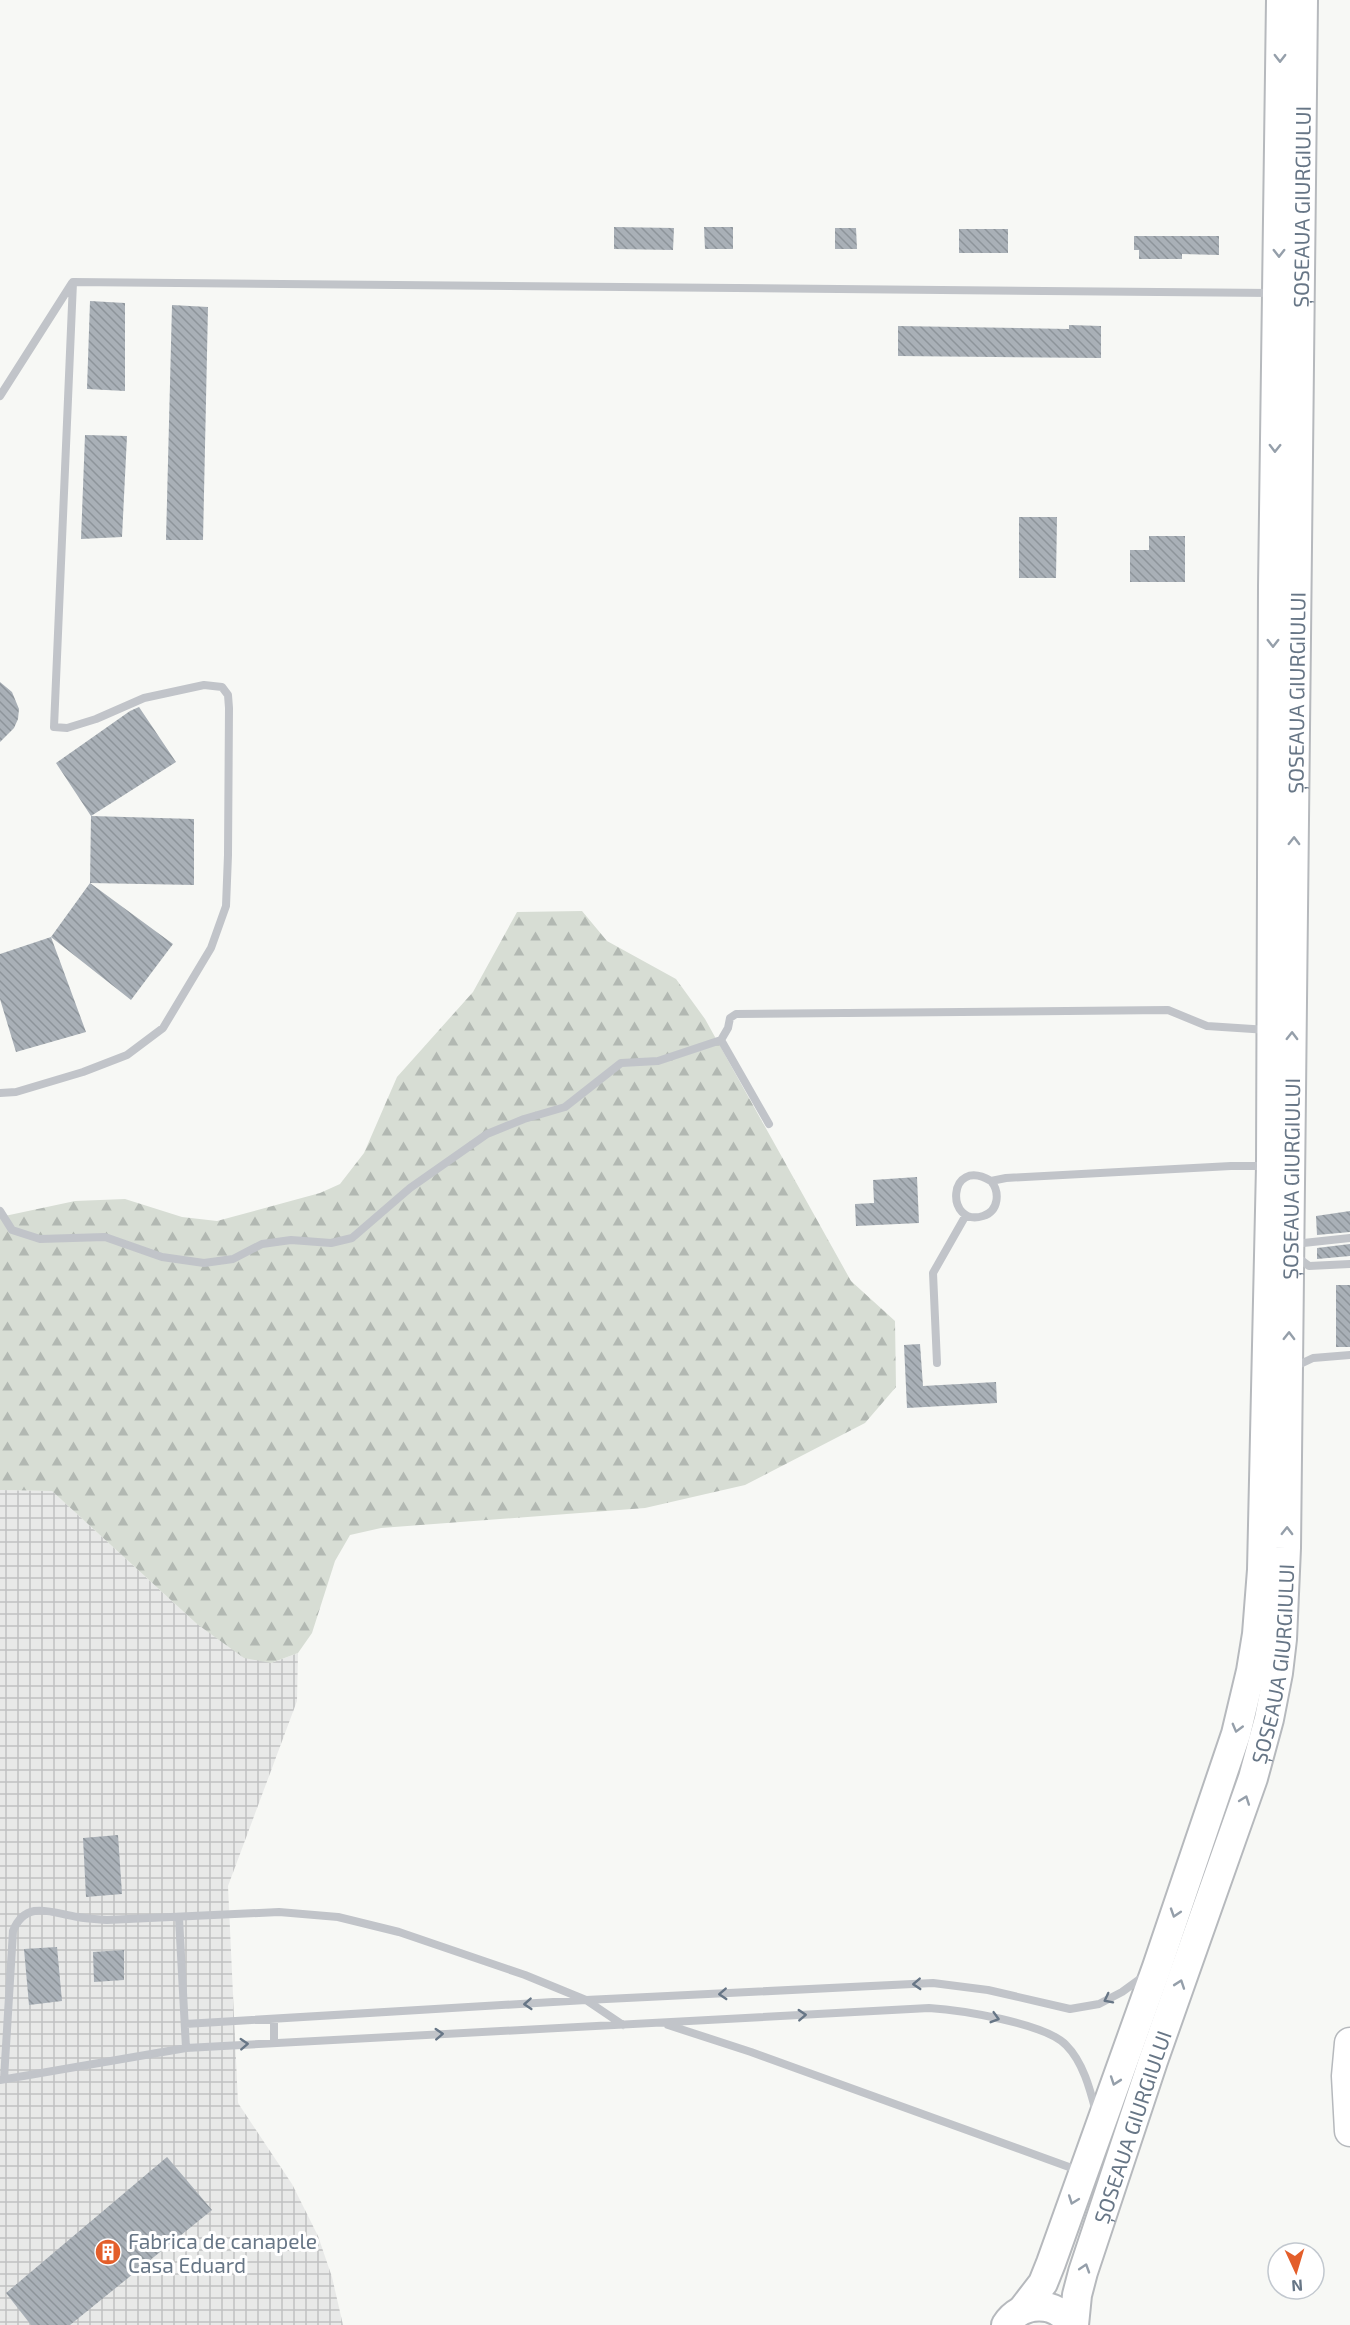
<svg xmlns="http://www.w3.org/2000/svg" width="1350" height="2325" font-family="'Exo 2',sans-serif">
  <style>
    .industrial { fill: url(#industrial-grid) }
    .forest { fill: url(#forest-firs) }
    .building { fill: url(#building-back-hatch) }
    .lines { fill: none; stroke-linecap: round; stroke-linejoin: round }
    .trunk-casing { stroke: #b6b9bd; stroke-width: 32 }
    .motorway-casing { stroke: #b6b9bd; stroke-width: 33 }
    .service { stroke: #c1c4c9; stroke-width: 8 }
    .trunk { stroke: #fff; stroke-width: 28 }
    .motorway { stroke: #fff; stroke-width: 30 }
    .oneway { stroke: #959faa }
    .oneway2 { stroke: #677686 }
    .labels { text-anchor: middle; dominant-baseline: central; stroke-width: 6; stroke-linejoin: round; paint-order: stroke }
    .street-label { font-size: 21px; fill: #677686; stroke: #fff }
    .poi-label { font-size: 21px; fill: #677686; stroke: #fff; text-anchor: start }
  </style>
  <defs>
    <pattern id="industrial-grid" width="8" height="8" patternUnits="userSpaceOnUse" patternTransform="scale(1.5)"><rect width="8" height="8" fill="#e8e9e8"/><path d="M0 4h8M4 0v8" fill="none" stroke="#c0c1c2"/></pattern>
    <pattern id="forest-firs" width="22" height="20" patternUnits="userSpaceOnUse" patternTransform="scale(1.5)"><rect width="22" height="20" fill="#d7ddd4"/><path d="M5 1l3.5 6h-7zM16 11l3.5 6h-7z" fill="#b2b8b2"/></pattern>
    <pattern id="building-back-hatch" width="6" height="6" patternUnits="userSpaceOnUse" patternTransform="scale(1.5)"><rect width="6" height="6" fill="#a9b0b7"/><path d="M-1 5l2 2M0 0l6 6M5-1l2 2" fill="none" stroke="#8d949a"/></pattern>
  </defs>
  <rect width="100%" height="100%" fill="#f7f8f5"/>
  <path class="industrial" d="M0,1490L52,1491L197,1624L271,1663L298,1653L297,1701L228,1886L238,2103L292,2184L318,2236L332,2277L343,2325H0Z"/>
  <path class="forest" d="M582,911L607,941L676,979L705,1019L851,1281L895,1321L896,1387L865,1423L745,1485L645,1508L381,1528L350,1535L335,1561L312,1633L298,1653L271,1663L244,1658L197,1624L52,1491L0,1490V1217L75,1201L125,1199L182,1217L217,1221L320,1193L340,1184L364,1153L397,1077L473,992L517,912Z"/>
  <path class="building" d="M614,227L674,228L673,250L614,249Z
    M704,227H733V249H705Z
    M835,228H856L857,249H835Z
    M959,229H1008V253H959Z
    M1134,236H1219V255L1182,254V259H1139V250H1134Z
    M90,301L125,303V391L87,389Z
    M172,305L208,307L203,540H166Z
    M1069,325L1101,326V358L898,356V326L1069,329Z
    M85,435L127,436L122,537L81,539Z
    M1019,517H1057L1056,578H1019Z
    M1149,536H1185V582H1130V550H1149Z
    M0,682L12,692L19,709L18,719L14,728L0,742Z
    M139,707L176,762L91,816L56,763L130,711Z
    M91,816L194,819V885L90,883Z
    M90,883L173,944L131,1000L51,937Z
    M51,937L86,1032L16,1052L0,999V954Z
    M917,1177L919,1223L856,1226L855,1204L874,1203L873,1180Z
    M1350,1211V1232L1317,1235L1316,1216Z
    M1350,1244V1256L1317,1259V1248Z
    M1336,1285H1350V1347H1336Z
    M920,1344L923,1386L996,1382L997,1403L907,1408L904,1345Z
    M118,1835L122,1894L86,1897L83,1838Z
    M57,1947L62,2001L29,2005L24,1949Z
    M124,1950V1980L94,1982L93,1952Z
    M167,2157L212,2210L70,2325H31L6,2293Z"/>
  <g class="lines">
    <defs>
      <g id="trunk">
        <path d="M1023,2309L1043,2283L1051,2263L1157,1967L1236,1734L1251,1671L1257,1634L1262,1570L1271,1166L1273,586L1281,0"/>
        <path d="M1006,2325C1021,2301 1057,2300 1071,2325"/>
        <path id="s1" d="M1074,2325L1077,2295L1083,2272L1153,2061L1253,1778L1269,1719L1278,1673L1282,1639L1286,1548L1303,0"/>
      </g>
      <path id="motorway" d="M1350,2043L1347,2076L1350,2131"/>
    </defs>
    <use href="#trunk" class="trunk-casing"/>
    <use href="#motorway" class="motorway-casing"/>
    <path class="service" d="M0,396L72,283
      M721,1040L769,1124
      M0,1093L16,1092L83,1072L127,1055L163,1028L211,948L226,906L228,855L229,708L228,695L222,687L204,685L144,698L96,719L67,728L54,727L73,282L1273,293
      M991,1181C1000,1192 999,1211 983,1216C945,1228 947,1155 991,1181L1006,1178L1231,1166H1266
      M0,1211L12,1230L40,1239L105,1237L162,1257L204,1263L233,1259L262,1244L291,1240L331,1243L352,1238L410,1188L487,1134L524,1119L565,1107L621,1063L658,1061L721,1040L728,1028L730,1018L736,1014L1168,1010L1207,1026L1268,1030
      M1294,1244L1350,1238
      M1297,1257L1309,1266L1350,1264
      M937,1363L933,1273L966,1215
      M1294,1367L1313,1358L1350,1355
      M179,1918L186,2048
      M274,2020V2043
      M185,2024L586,2000L933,1983L988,1990L1070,2009L1099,2004L1122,1992L1144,1976
      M668,2025L751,2052L1080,2171
      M4,2079L13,1931C26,1899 52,1913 78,1917C88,1919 97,1919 107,1920L279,1912L338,1917L399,1932L525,1975L586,2000L623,2025
      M0,2080L186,2048L929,2008C960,2010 1045,2023 1066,2045C1083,2062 1090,2089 1096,2112"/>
    <use href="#trunk" class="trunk"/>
    <use href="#motorway" class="motorway"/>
  </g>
  <defs><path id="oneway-chevron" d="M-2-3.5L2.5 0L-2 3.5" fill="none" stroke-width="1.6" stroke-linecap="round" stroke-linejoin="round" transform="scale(1.5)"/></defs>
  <g class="oneway">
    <use href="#oneway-chevron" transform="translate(1280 58) rotate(90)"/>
    <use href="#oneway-chevron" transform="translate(1279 253) rotate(90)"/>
    <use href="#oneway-chevron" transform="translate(1275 448) rotate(91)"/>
    <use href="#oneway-chevron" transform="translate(1273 643) rotate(90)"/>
    <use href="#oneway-chevron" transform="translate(1294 841) rotate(-89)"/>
    <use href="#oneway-chevron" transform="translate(1292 1036) rotate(-89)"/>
    <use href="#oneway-chevron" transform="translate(1289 1336) rotate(-89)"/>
    <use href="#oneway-chevron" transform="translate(1287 1531) rotate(-89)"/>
    <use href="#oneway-chevron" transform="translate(1237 1728) rotate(105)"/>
    <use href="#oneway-chevron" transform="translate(1245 1800) rotate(-70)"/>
    <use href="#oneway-chevron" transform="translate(1175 1913) rotate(108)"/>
    <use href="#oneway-chevron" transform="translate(1180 1984) rotate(-71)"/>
    <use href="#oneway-chevron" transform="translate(1115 2081) rotate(109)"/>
    <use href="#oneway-chevron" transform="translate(1073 2200) rotate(110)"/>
    <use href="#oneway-chevron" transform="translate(1085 2268) rotate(-72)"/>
  </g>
  <g class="oneway2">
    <use href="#oneway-chevron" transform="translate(917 1984) rotate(177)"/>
    <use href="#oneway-chevron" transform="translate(723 1994) rotate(177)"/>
    <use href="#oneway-chevron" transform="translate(1108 1999) rotate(153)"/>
    <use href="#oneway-chevron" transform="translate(528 2004) rotate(176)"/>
    <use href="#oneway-chevron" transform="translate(802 2015) rotate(-3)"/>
    <use href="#oneway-chevron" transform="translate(995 2018) rotate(16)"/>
    <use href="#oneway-chevron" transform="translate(439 2034) rotate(-3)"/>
    <use href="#oneway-chevron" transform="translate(244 2044) rotate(-3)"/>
  </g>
  <defs>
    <symbol id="building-disc" viewBox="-11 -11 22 22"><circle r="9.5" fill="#e35e2a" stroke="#fff"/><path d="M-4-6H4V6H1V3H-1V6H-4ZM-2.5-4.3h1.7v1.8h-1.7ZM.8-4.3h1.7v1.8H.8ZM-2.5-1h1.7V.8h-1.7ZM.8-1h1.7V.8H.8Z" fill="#fff"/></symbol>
  </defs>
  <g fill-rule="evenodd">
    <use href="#building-disc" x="93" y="2237" width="30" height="30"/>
  </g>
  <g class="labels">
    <g class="street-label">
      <text stroke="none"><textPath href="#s1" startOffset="2151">ȘOSEAUA GIURGIULUI</textPath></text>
      <text stroke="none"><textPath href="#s1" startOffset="1665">ȘOSEAUA GIURGIULUI</textPath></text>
      <text stroke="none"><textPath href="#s1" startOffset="1179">ȘOSEAUA GIURGIULUI</textPath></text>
      <text stroke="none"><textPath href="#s1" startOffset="693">ȘOSEAUA GIURGIULUI</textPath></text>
      <text stroke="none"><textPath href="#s1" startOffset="207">ȘOSEAUA GIURGIULUI</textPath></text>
    </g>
    <g class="poi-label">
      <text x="128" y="2240">Fabrica de canapele<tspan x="128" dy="24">Casa Eduard</tspan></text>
    </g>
  </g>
  <g transform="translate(1296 2271) rotate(176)"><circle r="28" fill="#ffffff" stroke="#c2c8cf" stroke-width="1.5"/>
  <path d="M0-4.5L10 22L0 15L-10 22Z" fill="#e35e2a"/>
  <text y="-9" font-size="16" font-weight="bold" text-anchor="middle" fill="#677686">N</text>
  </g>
</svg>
